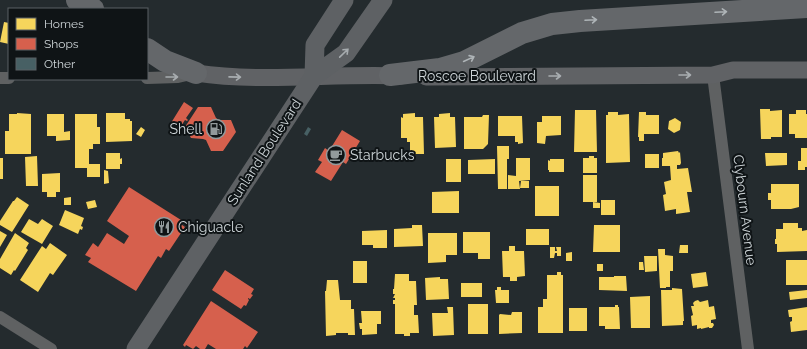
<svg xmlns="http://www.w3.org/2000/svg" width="807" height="349" font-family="Raleway,sans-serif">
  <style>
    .homes { fill: #f6d55c }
    .shops { fill: #d6604d }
    .building { fill: #476064 }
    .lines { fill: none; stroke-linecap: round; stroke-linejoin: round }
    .minor { stroke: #5f6162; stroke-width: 12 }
    .secondary { stroke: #606265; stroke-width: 17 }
    .primary { stroke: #5e6164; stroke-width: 19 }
    .motorway { stroke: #64676a; stroke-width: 22 }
    .oneway { stroke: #aeb4b7 }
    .oneway2 { stroke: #a7acaf }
    .oneway3 { stroke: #a8adb0 }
    .labels { text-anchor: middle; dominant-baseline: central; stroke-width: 4; stroke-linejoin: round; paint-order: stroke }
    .street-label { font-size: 14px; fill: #ced5d8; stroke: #0f1416 }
    .poi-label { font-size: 14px; fill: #ced5d8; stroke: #0f1416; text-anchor: start }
  </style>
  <rect width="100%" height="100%" fill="#242b2e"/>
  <path class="homes" d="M4,22L9,23V44L0,42Z
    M760,109H770V111L782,110V137H771V139H761Z
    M575,110H596L597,152H574Z
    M796,110H806V114H807V138H795V134H789V114H796Z
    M608,112H618V115L629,114L630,162L606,163V115H608Z
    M639,112H646V115H659V134H644V141H639V137H638Z
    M17,113L31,114V154H5V131H9V114H17Z
    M106,113H125V119H130V121H132V141L106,142Z
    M415,113V117H423L424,154H410V142H407V138H401V117L403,118V114Z
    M450,113V117H455L456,147L435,148L434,117H439V114Z
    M47,114H64V132L70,131V140L56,141V136H47Z
    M75,114H97V127H100V144H93V149H89V164H100V177H87V168H75Z
    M483,115H489L488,144L483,149H464V117H482Z
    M498,116H522L523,143L518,144V142H515V136H498Z
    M542,116H561V135L546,136L545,144L537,143V122H542Z
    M675,118L681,122L680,130L674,133L668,129L669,121Z
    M141,127L145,130L141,137L136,134Z
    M497,146H509V159H507V189H498Z
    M801,148H807V167H805V170H798V161H801Z
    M678,151L679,153L680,152L681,163L680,165H677V169L688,168L692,192H687L690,212L676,214V209L665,211L663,195L666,194L664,182L671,180L670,166H662V158H663V153Z
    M106,153H120V159L122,158V164H120V169H106Z
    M765,153H787V165L766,166Z
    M645,154H659V168H645Z
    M37,156L38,186H26L25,157Z
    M589,156H594V158H597V173H583V158H589Z
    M0,158H3V179H0Z
    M516,158H530V180L519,181L520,189H508V175L516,176Z
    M446,159H461V182H446Z
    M495,159V174H468V160Z
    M550,159H564V172H549V170H548V160L550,161Z
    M104,170L108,171L109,183L104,184Z
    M60,173V192H56V197H47V192H42V174Z
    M583,175H597V202H583Z
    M521,181H529V188H520Z
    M771,184H799V207L791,209H771V200H768V193H771Z
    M535,186H559V216H535Z
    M459,191V213H432V192Z
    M17,197L29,205L12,232L0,225V221L13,201H14Z
    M71,197V205H64V198Z
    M95,200L97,207L88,209L86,202Z
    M601,200H615V215H601Z
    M593,202L600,203V208H593Z
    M65,210L84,218L81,226L83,227L82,230L80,229L78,234L59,225Z
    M29,219L38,224L42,219L53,226L42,244L21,232Z
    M783,223H798V228H802V231L807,230V251L777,252V244H775V239H776V229H783Z
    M412,225H422L423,246L394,247V229L412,228Z
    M594,225H620V252H593Z
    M526,229H549V245H526Z
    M387,230V248H373V245H362V231Z
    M0,231L7,235L0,247Z
    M463,232H490V259H478V253H463Z
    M15,233L29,243L26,248L28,250L15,271L14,270L11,275L0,268V259Z
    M428,233H457V255H446V262L428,263Z
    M50,243L67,255L53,275L50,273L38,292L20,280L42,246L46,249Z
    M680,245H688V253H679Z
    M509,246H515V251H524L525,276L517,277V281H510V277H503L502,251H509Z
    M550,247H555V251H557L556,247H561V256H557V253H555L554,258H550Z
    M658,249H665V255L673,256V271H670V287H666V288H660Z
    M572,252V261H566V253Z
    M644,256H657V271L645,272Z
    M786,260H807V285H786Z
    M353,261H367V283H353Z
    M639,262H643L644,270H639Z
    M597,264H603V271H597Z
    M557,272H561V275H563V333H538V307H543V299H547V275H557Z
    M706,272L708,286L693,288L691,274Z
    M395,274H409V281H416L417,305H414V315H418L419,333H410V336H404V334H395V304H393V300H395V298H393L395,294H393V289H394Z
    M614,276H626L627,291L599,290V277H614Z
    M440,277V279H448L449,299L426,300L425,278Z
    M327,280H338L340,300H351V309H354L355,335H348V333H336V335L326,336L325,291H326Z
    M461,283H482V297H461Z
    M497,287H501V290H509V303H496L495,290H497Z
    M672,288L682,289L684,321H683V325L662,326L661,290H672Z
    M807,290V298L790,300L789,292Z
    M650,296V328H631L630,297Z
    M698,300L700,302L708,300L709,307L714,306L716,319L711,320V323H713L714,325L712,328H709V327L701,329V328L697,329V325L692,326L691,316L693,315L691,306H694L693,303L695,301Z
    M468,304H488V334H468Z
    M615,305H618V307H619L620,329H605V326H599V307H615Z
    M447,307H453L454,335L433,336L432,313H448Z
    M807,307V330L791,332L790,322L792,321V317H789L788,310Z
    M569,308H587V331H569Z
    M361,311H381V324H377V334L362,335V329H360L359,323H362Z
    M512,312H522V333L499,334V315L500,314L511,315Z"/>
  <path class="shops" d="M184,102L193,108L186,118L188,120L187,121L185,120L179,129L171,123Z
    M198,107H211L216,118L219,120H231L236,132L223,151H211L206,140L203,139L191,138L185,127Z
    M342,130L360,141L346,164L343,162L331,181L315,172L322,162L318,160L325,148L329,151Z
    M129,187L181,220L179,223L185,227L169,251L166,249L161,258L158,256L136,291L88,262L91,258L85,255L93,243L98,247L107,233L124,244L129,236L107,221Z
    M225,270L254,289L251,294L253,295L250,299L248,298V299L249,300L246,306L244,305L241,309L212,290Z
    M211,301L258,332L247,348L245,346L243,349H216L208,344L205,349H200L196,346L193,349L186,345L185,347L183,345Z"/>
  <path class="building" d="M308,127L311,129L307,136L304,134Z"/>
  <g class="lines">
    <path class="minor" d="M713,75L748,349
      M0,78H9
      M147,78L178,77L191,74
      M0,317L51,349"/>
    <path class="secondary" d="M196,73C264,83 333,73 401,76
      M426,77L713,75L733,70H807"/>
    <path class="primary" d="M314,76L315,45L344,0
      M136,349L314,76L346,53L383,0"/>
    <path class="motorway" d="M77,0L93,9
      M147,49L165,61L196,73
      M390,75L440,69L464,62L522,33L552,24L580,21L807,7"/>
  </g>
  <defs><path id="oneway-shaft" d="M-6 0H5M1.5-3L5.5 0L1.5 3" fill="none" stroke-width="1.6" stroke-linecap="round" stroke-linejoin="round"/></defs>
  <g class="oneway">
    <use href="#oneway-shaft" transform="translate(721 12) rotate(-3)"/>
    <use href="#oneway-shaft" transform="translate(591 20) rotate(-3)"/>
    <use href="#oneway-shaft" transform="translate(469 59) rotate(-25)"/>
  </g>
  <g class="oneway2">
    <use href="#oneway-shaft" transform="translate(344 53) rotate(-44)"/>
    <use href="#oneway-shaft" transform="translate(172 77)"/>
  </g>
  <g class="oneway3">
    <use href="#oneway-shaft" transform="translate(685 75)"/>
    <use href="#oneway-shaft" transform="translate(555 76)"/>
    <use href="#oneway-shaft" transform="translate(235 77) rotate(1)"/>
  </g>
  <defs>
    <symbol id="fuel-ring" viewBox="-11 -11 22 22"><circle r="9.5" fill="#0f1416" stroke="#929a9c" stroke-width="1.5"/><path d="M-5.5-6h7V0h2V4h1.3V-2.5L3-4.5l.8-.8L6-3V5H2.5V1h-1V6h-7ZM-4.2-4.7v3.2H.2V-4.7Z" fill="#929a9c"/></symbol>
    <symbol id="cafe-ring" viewBox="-11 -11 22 22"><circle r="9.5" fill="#0f1416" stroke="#929a9c" stroke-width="1.5"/><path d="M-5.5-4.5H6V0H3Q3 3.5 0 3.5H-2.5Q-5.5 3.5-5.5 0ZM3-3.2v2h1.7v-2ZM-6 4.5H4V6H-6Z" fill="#929a9c"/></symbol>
    <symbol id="restaurant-ring" viewBox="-11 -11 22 22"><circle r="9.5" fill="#0f1416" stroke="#929a9c" stroke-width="1.5"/><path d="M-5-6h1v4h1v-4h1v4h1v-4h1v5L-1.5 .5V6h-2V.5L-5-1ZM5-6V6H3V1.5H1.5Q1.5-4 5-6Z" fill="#929a9c"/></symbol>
  </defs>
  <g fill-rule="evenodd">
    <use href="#fuel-ring" x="205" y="118" width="22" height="22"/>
    <use href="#cafe-ring" x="325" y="144" width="22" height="22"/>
    <use href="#restaurant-ring" x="153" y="216" width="22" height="22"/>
  </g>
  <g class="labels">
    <g class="street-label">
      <text x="477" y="76">Roscoe Boulevard</text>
      <text transform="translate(264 152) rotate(-57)">Sunland Boulevard</text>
      <text transform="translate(745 210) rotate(83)">Clybourn Avenue</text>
    </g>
    <g class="poi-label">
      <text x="202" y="129" text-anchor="end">Shell</text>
      <text x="350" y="155">Starbucks</text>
      <text x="178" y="227">Chiguacle</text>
    </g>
  </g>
  <rect x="8" y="8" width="140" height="72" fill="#0f1416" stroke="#5b6164"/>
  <rect x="16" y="18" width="20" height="12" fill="#f6d55c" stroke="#5b6164"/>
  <text x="44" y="28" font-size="12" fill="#ced5d8">Homes</text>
  <rect x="16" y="38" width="20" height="12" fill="#d6604d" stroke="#5b6164"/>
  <text x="44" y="48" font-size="12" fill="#ced5d8">Shops</text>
  <rect x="16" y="58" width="20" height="12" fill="#476064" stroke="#5b6164"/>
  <text x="44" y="68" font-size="12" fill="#ced5d8">Other</text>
</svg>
